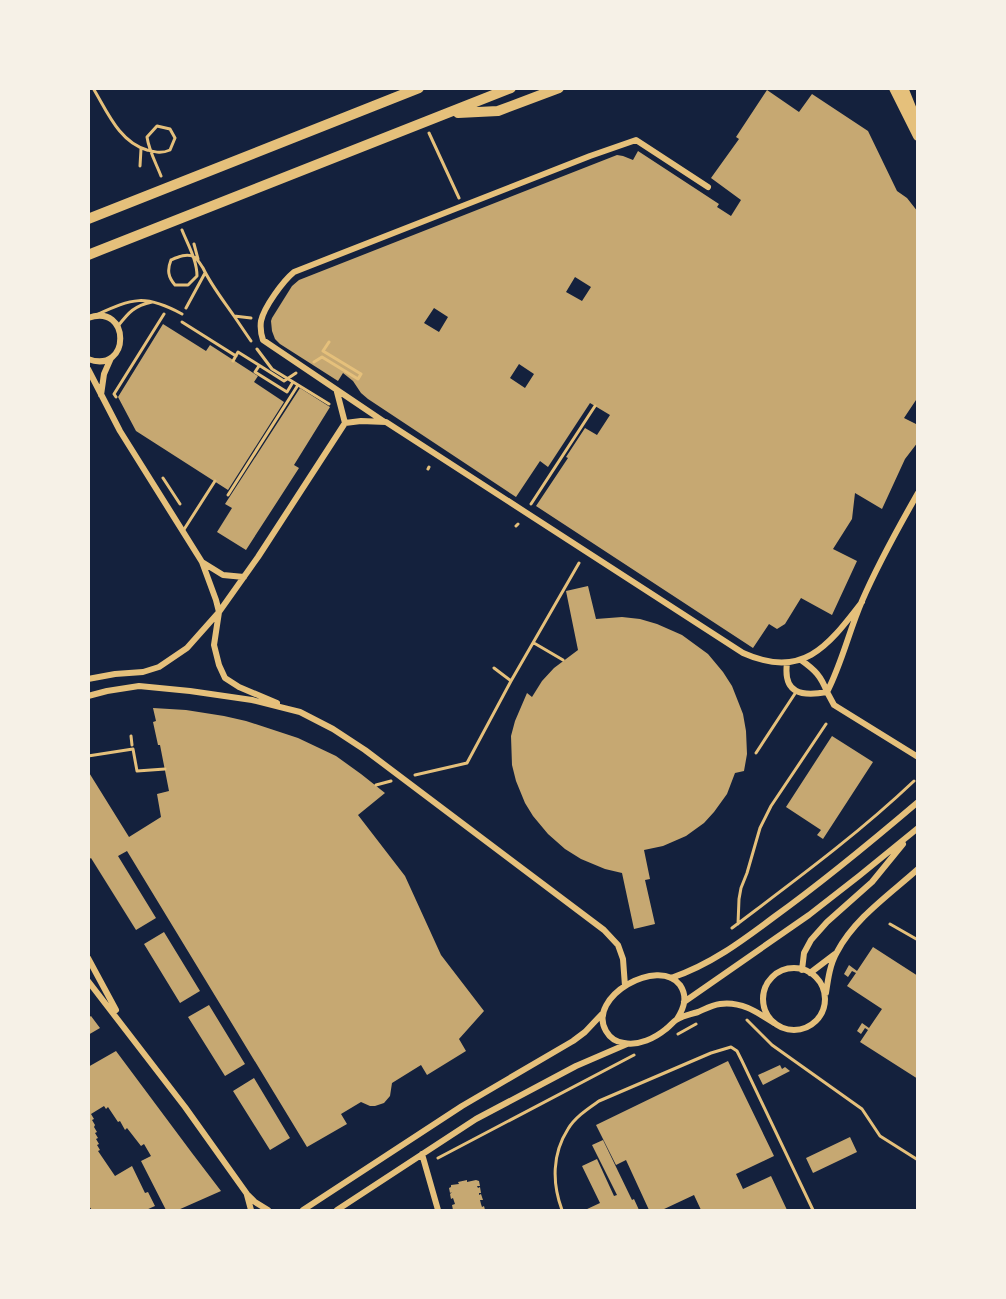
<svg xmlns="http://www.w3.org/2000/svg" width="1006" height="1299" font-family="'Titillium Web',sans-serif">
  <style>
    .building { fill: #c6a872; fill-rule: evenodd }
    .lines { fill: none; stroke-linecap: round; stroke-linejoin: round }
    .path { stroke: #e5c07b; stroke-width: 3 }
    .service { stroke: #e5c07b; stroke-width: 3 }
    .minor { stroke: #e5c07b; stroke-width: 6 }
    .primary { stroke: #e5c07b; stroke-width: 10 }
    .trunk { stroke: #e5c07b; stroke-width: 10 }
  </style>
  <rect width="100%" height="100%" fill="#14213d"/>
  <path class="building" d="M767,90L799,112L812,94L868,131L897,191L907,198L918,212V397L904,418L918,425V442L905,459L882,509L855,493L852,519L833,549L857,561L832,615L801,598L785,624L777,629L769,624L753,648L536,506L568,458L566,457L585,428L597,435L610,415L590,403L548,467L540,461L516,497L368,399L361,393L353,381L343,373L338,381L280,344L275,339L272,331L271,321L272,318L292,286L299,280L617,155L623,156L633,160L638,151L719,204L717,207L731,216L741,200L711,178L739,139L736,137ZM575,277L591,287L582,301L566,292ZM434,308L448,317L439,332L424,323ZM519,364L534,374L525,388L510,378Z
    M163,324L206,351L210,345L258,376L254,382L284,402L228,490L136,431L118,397Z
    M300,388L330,407L294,465L299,468L246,550L217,532L232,508L225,504Z
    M588,586L596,619L622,617L640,619L657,624L682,635L708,654L723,672L732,686L743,714L746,731L747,754L744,771L735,773L727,794L714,812L704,823L686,836L663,846L644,850L650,879L645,880L655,924L634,929L622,873L605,869L581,859L565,849L548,834L533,816L525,803L516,781L512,765L511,736L515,721L527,693L532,697L542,681L554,668L578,650L566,591Z
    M153,708L186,710L224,716L246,721L298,738L336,756L361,774L385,793L358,815L405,876L441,955L484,1011L459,1039L466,1051L427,1075L421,1065L392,1083L390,1096L384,1103L375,1106H370L361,1102L341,1114L347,1124L307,1147L127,851L118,856L156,918L136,930L91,858L88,860V771L129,837L161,817L157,794L169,791L160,745H158L153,722L156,721Z
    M832,736L873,762L823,839L817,835L821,830L786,807Z
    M164,932L200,991L180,1003L144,944Z
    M873,947L918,976V1079L860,1042L868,1030L865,1028L861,1034L857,1031L862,1023L869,1028L882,1009L847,986L856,973L852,971L848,977L844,974L849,965L857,971Z
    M209,1005L245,1064L225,1076L188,1017Z
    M91,1016L100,1028L88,1035V1018Z
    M116,1051L192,1153L221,1191L178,1210H166L141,1161L151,1156L144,1144L141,1146L127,1128L125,1130L120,1121L118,1122L108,1107L106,1109L104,1106L91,1114L94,1119L92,1120L95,1125L94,1127L97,1132L95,1133L98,1138L96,1139L99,1144L97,1145L100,1150L98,1151L115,1176L132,1166L145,1193L148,1192L155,1206L146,1210H92L88,1205V1067Z
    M728,1061L774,1156L736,1174L743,1189L771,1176L787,1210H701L694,1195L662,1210H649L626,1160L616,1165L596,1125Z
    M780,1065L782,1069L785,1067L790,1071L763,1085L758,1075Z
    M254,1078L290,1138L270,1150L233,1091Z
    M850,1137L857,1152L813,1173L806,1158Z
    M603,1140L632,1200L634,1199L639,1210H585L600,1203L582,1166L597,1159L614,1196L617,1195L592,1145Z
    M467,1180V1182L476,1180L479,1181L480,1186H477L478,1188L480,1187L481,1193H479V1195L481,1194L483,1200H480L481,1204L482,1207L484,1206L485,1210H453L452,1205L455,1204L453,1198L451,1199L450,1194L452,1192L450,1193L449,1188L451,1187V1185L459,1184L458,1182Z"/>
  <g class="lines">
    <path class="path" d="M93,88C107,111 119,142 147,150C155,152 161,154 170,150L175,138L170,129L157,126L147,137C149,151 156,163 161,176
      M429,133L459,198
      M140,166L141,149
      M182,230C188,245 197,260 197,276L188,285H175C168,277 167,270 171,260C178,257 187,253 194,257C198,259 200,264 203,268C211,285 223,300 234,316L251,318
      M194,244L198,259
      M186,308L205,273
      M234,316L251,341
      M182,322L236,356
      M257,349L272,369L329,404
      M233,361L238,352L284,381L296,373
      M314,362L322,357L358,379L361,374L323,351L329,342
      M259,366L255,372L287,392L293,382
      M116,397L114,394L164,314
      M428,469L429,467
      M163,478L180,504
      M228,495L298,385
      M531,504L595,406
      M516,526L518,524
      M534,643L563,660
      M494,668L511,681
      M131,736L132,745
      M88,756L133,749L137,771L165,769
      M415,775L467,763L511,681L579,563
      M376,785L391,781
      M738,924L739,899L741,888L747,873L760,828L771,806L826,724
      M890,924L918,940
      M732,928C794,881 857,835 914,781
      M747,1020L772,1045L862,1109L880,1136L918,1160
      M678,1034L696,1024
      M438,1158L634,1055"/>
    <path class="service" d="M96,315C133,298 145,294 182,314
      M118,326C129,312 134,306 152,302
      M183,531L215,481
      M756,753L796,692
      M562,1210C552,1183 552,1154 568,1129C575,1117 589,1108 599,1101L711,1053L731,1047L737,1051L742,1061L813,1210"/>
    <path class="minor" d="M88,318C131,302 131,375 88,359
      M88,369L120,431L202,562L223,575L244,577
      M337,392L345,423
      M101,395L104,374L111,358
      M383,421L263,340C261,334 260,328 261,321C264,307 283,281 294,272L590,156L636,140L708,187
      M918,493C898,528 878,564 862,601C849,631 842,663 827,692L834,705L918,757
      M202,562L216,600L219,612L214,645L219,665L225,678L239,687L277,703
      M787,663C783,693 801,697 827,692C821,676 815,670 801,660
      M88,679L115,674L143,672L159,667L187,648L219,612L258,557L345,423L361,421L386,422L743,653C803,680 828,646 862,602
      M88,696L107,691L139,686L190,691L252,700L300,712L333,729L365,750L604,930L618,945L623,959L625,986
      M88,958L116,1010
      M763 999a31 31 0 1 1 62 0a31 31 0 1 1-62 0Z
      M802,970L804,953L811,940L827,922L872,882L903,844
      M810,973L835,954
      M671,978C710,965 742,941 774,917C824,881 871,842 918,802
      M88,981L185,1107L247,1194L255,1202L268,1210
      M826,993C828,979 830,964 837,952C855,918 889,895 918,869
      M684,1002L809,915L859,876L918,828
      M677,1019C684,1008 688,997 680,985C659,956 586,997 606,1031C610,1038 616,1042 624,1043C639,1046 655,1038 666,1029C670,1026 673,1022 676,1020C682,1016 691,1014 698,1012C705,1009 712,1005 720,1004C741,1001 757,1012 774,1023
      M422,1154L438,1210
      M247,1195L251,1210
      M303,1210L462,1106L573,1041L585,1032L602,1014
      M337,1210L476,1119L576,1066L627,1044"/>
    <path class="primary" d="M903,88L918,125"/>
    <path class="trunk" d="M894,88L918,136
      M458,113L498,111L559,88
      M88,219L419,88
      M88,255L511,88"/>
  </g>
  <rect width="1006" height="1299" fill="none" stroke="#f6f1e7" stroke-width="180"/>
</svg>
